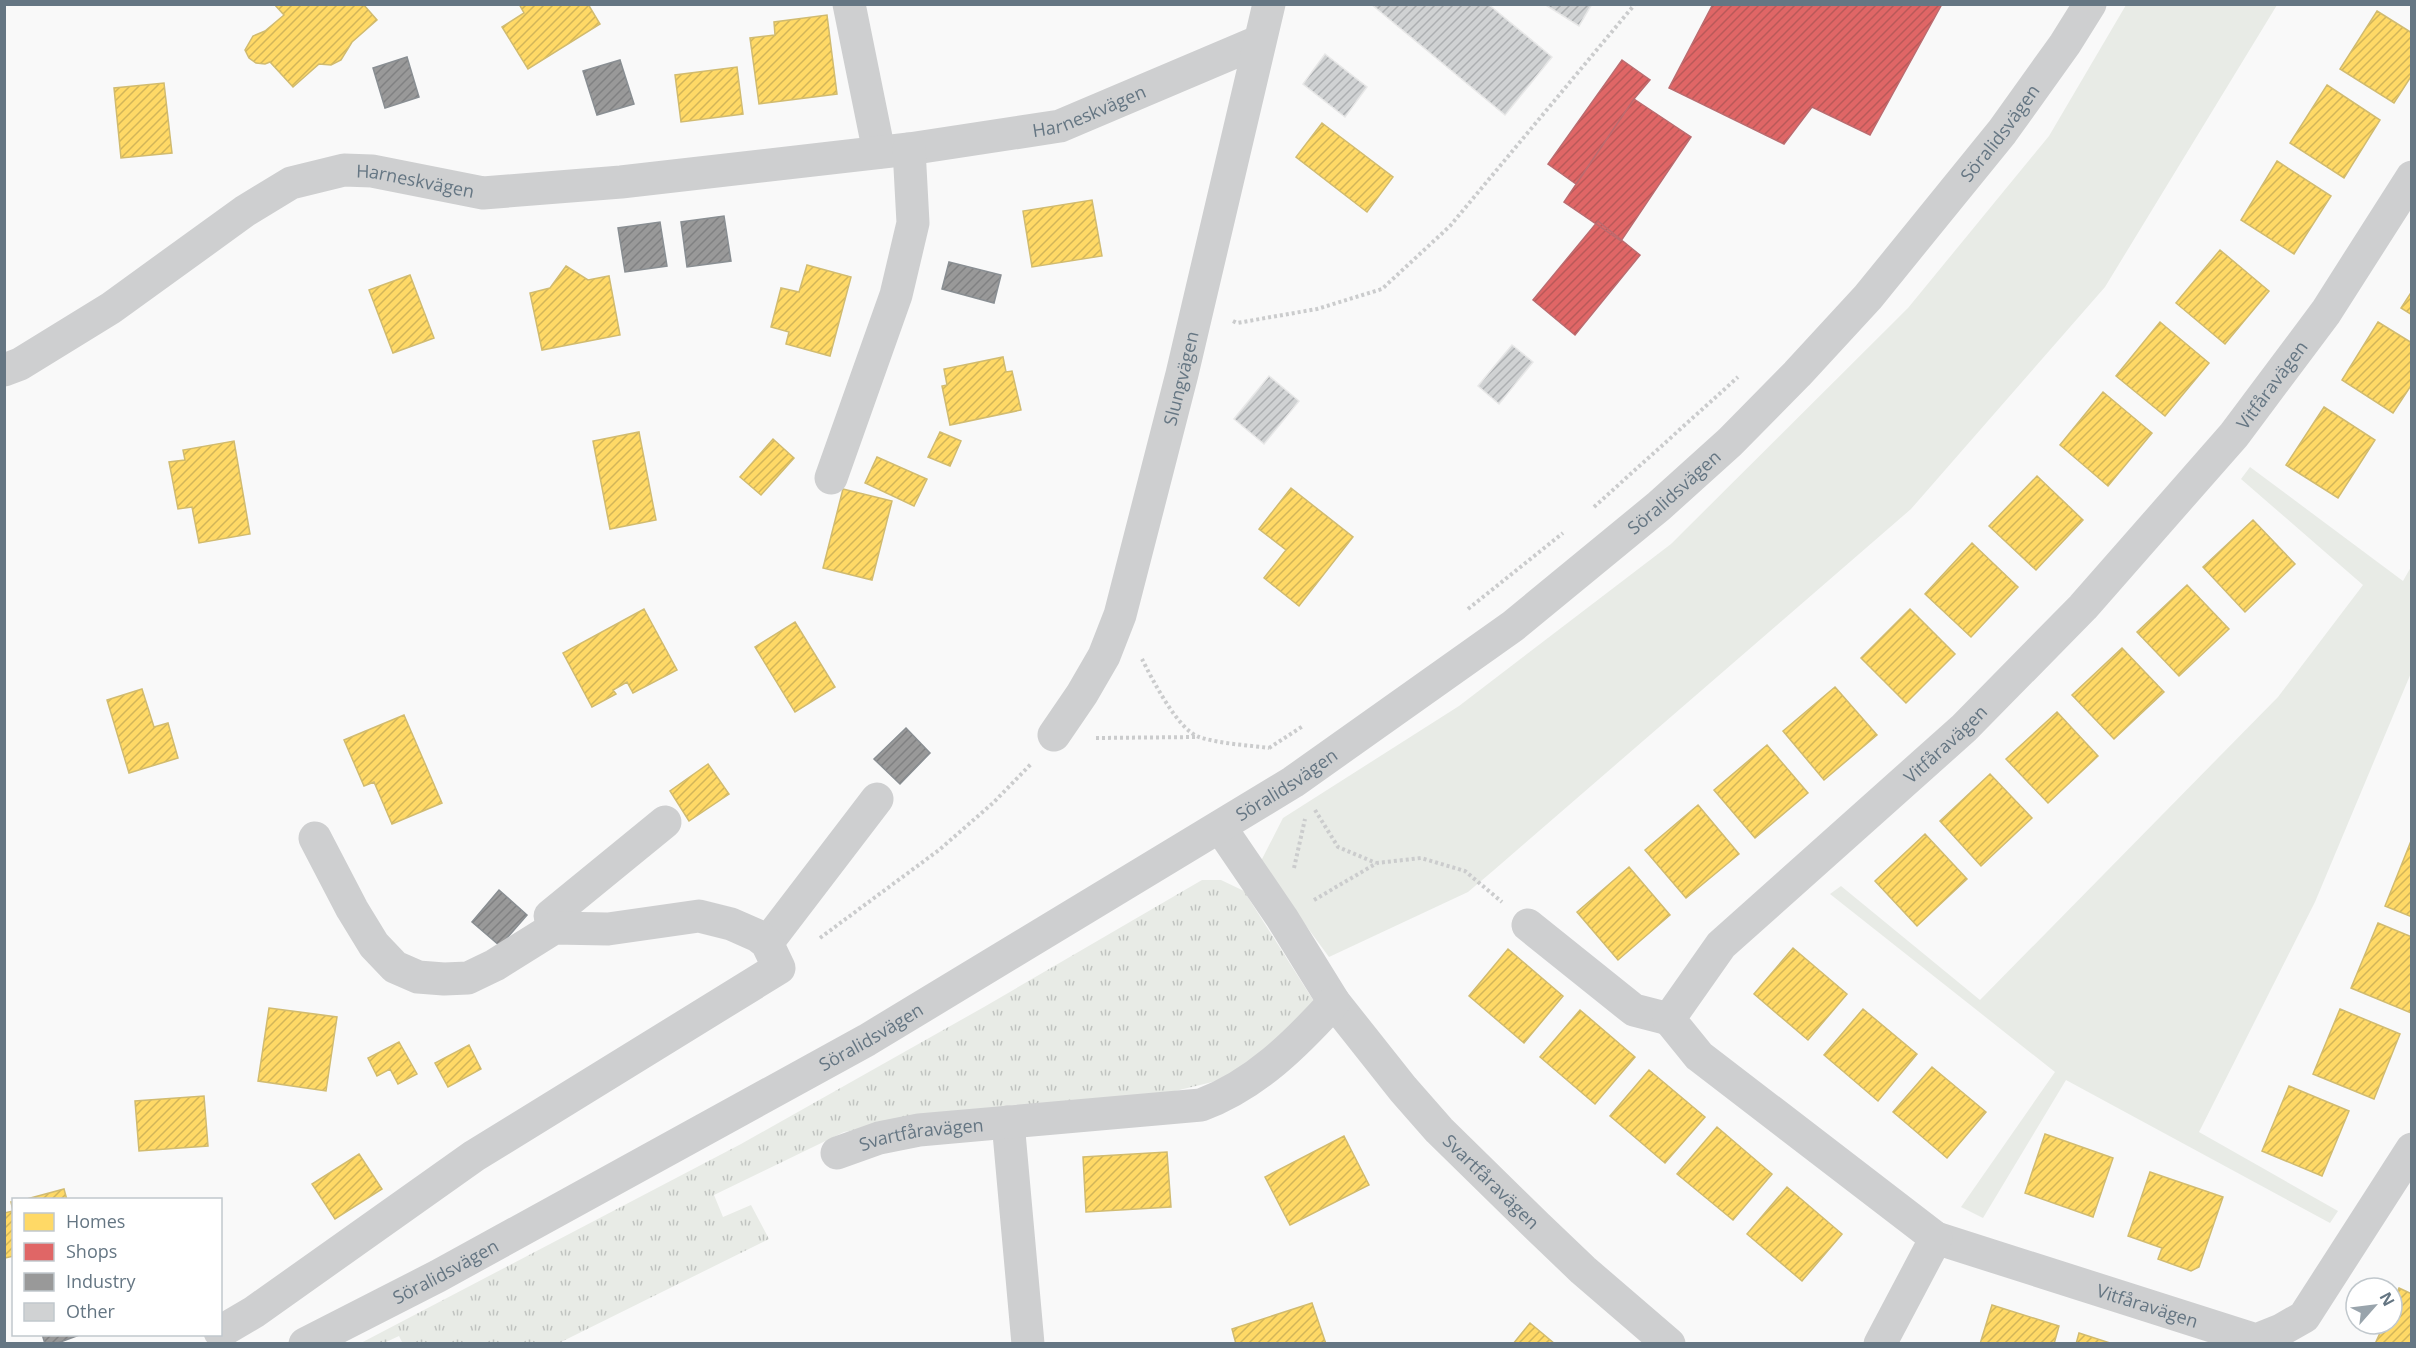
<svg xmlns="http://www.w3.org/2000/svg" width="2416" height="1348" font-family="'Open Sans',sans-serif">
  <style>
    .grass { fill: url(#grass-tufts) }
    .park { fill: #e8ebe6 }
    .homes { fill: url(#homes-hatch); stroke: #d1bb6f; stroke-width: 1.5 }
    .shops { fill: url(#shops-hatch); stroke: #bb6b6f; stroke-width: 1.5 }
    .industry { fill: url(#industry-hatch); stroke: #898e92; stroke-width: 1.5 }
    .building { fill: url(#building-hatch); stroke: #e8e8e8; stroke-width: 1.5 }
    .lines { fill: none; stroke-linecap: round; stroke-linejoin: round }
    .path { stroke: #cbcccd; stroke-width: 4; stroke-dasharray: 3 3; stroke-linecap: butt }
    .minor { stroke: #cecfd0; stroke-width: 33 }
    .labels { text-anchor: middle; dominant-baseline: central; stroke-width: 6; stroke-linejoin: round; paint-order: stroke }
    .street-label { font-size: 18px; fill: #657683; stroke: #fff }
  </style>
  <defs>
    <pattern id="grass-tufts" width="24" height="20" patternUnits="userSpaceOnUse" patternTransform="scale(1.5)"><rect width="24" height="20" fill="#e8ebe6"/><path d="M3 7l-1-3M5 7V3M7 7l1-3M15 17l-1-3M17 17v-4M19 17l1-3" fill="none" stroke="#c0c3c0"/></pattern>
    <pattern id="homes-hatch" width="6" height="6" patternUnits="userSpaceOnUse" patternTransform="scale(1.5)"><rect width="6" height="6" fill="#ffd966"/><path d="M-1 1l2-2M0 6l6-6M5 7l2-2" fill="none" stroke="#d2b559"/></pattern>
    <pattern id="shops-hatch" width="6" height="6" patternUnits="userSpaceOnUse" patternTransform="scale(1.5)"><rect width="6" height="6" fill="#e06666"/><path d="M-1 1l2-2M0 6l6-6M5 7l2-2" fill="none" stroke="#b95959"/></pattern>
    <pattern id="industry-hatch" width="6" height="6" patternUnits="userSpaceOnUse" patternTransform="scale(1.5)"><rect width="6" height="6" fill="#999"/><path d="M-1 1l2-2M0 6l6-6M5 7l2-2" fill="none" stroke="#808182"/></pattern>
    <pattern id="building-hatch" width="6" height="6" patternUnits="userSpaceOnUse" patternTransform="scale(1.5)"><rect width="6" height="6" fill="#d0d2d3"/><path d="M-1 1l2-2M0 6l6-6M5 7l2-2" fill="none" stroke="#acafb1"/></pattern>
  </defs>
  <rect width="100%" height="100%" fill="#f9f9f9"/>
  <path class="grass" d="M1202,880H1221L1244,891L1315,1003L1259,1057L1225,1079L1150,1097L925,1116L844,1132L714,1195L723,1217L751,1205L769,1239L559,1343L403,1344L399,1336L384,1343L359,1344L741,1144L984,1007Z"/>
  <path class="park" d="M2126,5H2277L2105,287L1911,509L1494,870L1468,892L1329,957L1260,863L1283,818L1459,706L1671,544L1908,308L2049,136Z
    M2250,467L2403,581L2411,567V673L2315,902L2199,1132L2338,1211L2330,1223L2066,1080L1983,1218L1961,1207L2055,1072L1830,894L1841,886L1980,1000L2278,697L2363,585L2241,479Z"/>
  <path class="homes" d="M274,4H363L377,20L352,42L341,60L331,65L319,64L293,87L270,62L265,64L256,63L249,58L245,50L253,36L265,31L284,15Z
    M519,4H588L600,24L528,69L502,27L524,13Z
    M2377,11L2412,33V75L2394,103L2340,69Z
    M827,15L837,94L759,104L750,38L775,35L774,22Z
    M737,67L743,114L681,122L675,75Z
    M164,83L172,153L121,158L114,88Z
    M2327,85L2380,120L2344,178L2290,143Z
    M1322,123L1393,177L1367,212L1296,157Z
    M2277,161L2331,196L2294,254L2241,220Z
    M1092,200L1102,256L1032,267L1023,211Z
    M2220,250L2269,291L2225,344L2176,303Z
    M807,265L851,277L830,356L786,344L789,332L771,327L781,288L799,292Z
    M566,266L588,280L609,276L620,335L542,350L530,293L550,288Z
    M410,275L434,338L393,353L369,290Z
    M2412,291V315L2401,308Z
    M2160,322L2209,363L2165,416L2116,376Z
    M2378,322L2412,343V384L2393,413L2342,380Z
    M1003,357L1006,372L1012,371L1021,410L950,425L942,386L947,385L944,369Z
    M2103,392L2152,433L2108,486L2060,445Z
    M2324,407L2375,440L2338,498L2286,465Z
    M639,432L656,520L610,529L593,441Z
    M940,432L961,441L950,466L928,457Z
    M773,439L794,458L761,495L740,477Z
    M234,441L250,534L199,543L192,507L178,509L169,462L185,460L183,450Z
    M877,457L927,479L914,506L865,483Z
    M2037,476L2083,520L2036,570L1989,526Z
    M1291,488L1353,537L1299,606L1264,578L1286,550L1259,529Z
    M843,489L892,501L872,580L823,568Z
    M2253,520L2295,564L2245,612L2203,567Z
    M1972,543L2018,587L1971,637L1925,594Z
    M2187,585L2229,629L2179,676L2137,632Z
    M644,609L677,670L633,693L627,682L613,690L616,694L592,707L563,653Z
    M1910,609L1955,654L1906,703L1861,658Z
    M795,622L835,687L795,712L755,647Z
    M2122,648L2164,692L2114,739L2072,695Z
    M1835,687L1877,735L1824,780L1783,731Z
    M142,689L154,727L168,723L178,758L129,773L107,700Z
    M2057,712L2098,756L2048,803L2006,759Z
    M404,715L442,803L392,824L374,782L364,786L344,740Z
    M1767,745L1808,793L1755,838L1714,790Z
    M708,764L729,794L689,821L670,791Z
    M1990,774L2032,818L1981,866L1940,821Z
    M1698,805L1739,854L1686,898L1645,850Z
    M1925,834L1967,879L1917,926L1875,881Z
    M2411,841H2412V917L2385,906Z
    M1629,867L1670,915L1618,960L1577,912Z
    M2378,923L2412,937L2411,1013L2351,988Z
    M1793,948L1847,994L1808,1040L1754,994Z
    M1508,949L1563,996L1524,1043L1469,996Z
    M269,1008L337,1017L326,1091L258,1081Z
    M1863,1009L1917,1054L1878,1101L1824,1055Z
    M2340,1009L2400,1034L2374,1099L2313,1074Z
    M1580,1010L1635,1057L1595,1104L1540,1057Z
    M399,1042L417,1074L398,1084L390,1069L377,1076L368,1058Z
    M469,1045L481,1069L448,1087L435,1063Z
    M1932,1067L1986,1112L1947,1158L1893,1112Z
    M1649,1070L1705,1117L1665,1163L1610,1116Z
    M2289,1086L2349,1111L2322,1176L2262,1151Z
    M204,1096L208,1146L139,1151L135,1101Z
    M1717,1127L1772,1174L1733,1220L1677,1174Z
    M2045,1134L2113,1158L2093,1217L2025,1193Z
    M1344,1136L1369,1185L1290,1225L1265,1177Z
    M1167,1152L1171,1207L1086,1212L1083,1157Z
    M359,1154L382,1189L335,1219L312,1184Z
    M2150,1172L2223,1197L2199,1267L2191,1271L2158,1259L2162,1248L2128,1236Z
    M1787,1187L1842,1234L1802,1281L1747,1234Z
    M64,1189L67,1200H23Z
    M11,1202H14V1256L5,1258L4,1213L13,1211Z
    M2399,1288L2412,1294V1344H2375L2384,1324H2392V1305Z
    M1312,1303L1326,1344H1236L1232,1329Z
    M1992,1305L2059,1326L2054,1344H1980Z
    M1530,1323L1555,1344H1513Z
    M2079,1333L2113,1344H2076Z"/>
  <path class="shops" d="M1713,4H1942L1870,135L1812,107L1784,144L1669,88Z
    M1622,60L1650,80L1634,99L1576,184L1548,164Z
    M1634,99L1691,137L1621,241L1564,202Z
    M1598,221L1640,255L1575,335L1533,300Z"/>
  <path class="industry" d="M407,57L419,97L385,108L373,68Z
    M620,60L634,104L597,115L583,71Z
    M724,216L731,261L687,267L681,222Z
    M660,222L667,266L625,272L618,228Z
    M949,262L1001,275L994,303L942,289Z
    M906,728L930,753L900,784L874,759Z
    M499,890L527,915L500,946L472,922Z
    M42,1334H82L55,1344H45Z"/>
  <path class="building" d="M1371,4H1488L1552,57L1505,115Z
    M1544,4H1592L1579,26Z
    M1325,54L1367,87L1345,117L1303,84Z
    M1512,345L1533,362L1499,404L1478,386Z
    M1269,376L1299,401L1264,444L1234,419Z"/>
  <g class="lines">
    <path class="path" d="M1233,321L1237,323L1317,309L1382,289L1450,226L1635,4
      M1594,507L1738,377
      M1468,609L1563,533
      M1142,659C1152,679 1178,730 1199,737C1221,744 1247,745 1269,748
      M1096,738L1197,737
      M1269,748L1303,726
      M1315,810L1338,847L1376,863
      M1294,868L1305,819
      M1314,900L1377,863L1421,858L1465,871L1502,902
      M820,938L939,850L993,803L1031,764"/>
    <g class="minor">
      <path d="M849,4L879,152"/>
      <path id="s1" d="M4,370L20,364L111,308L245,211L291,183L344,170L372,171L483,193L621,182L909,149L1060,126L1258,42"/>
      <path d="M831,478L896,295L913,223L909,149"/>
      <path id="s2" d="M1054,735L1082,694L1104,656L1120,615L1182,374L1269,4"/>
      <path id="s3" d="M1220,827L1282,918L1334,1002L1403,1089L1439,1130L1537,1226L1583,1270L1669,1344"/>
      <path d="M1528,925L1634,1010L1669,1019"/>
      <path d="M554,928L550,916L665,822"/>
      <path d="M767,943L877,799"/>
      <path d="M1008,1122L1028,1344"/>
      <path id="s4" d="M837,1153L879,1138L919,1130L1201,1105C1255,1085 1296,1044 1334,1002"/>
      <path id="s5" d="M1936,1238L2256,1340L2281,1330L2304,1317L2412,1149"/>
      <path d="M220,1332L254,1312L474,1156L779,968L767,943L758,936L731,924L699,916L608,929L554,928L495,965L468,978L444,979L418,977L395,967L374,945L352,909L315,838"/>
      <path id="s6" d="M305,1344L438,1276L867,1040L1293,782L1513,626L1659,506L1730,442L1797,374L1868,297L2002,132L2065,44L2090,4"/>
      <path id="s7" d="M1880,1344L1936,1238L1699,1056L1669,1019L1721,945L1964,728L2083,607L2234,435L2326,312L2412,177"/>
    </g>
  </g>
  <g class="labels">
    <g class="street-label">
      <text stroke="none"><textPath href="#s1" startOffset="1152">Harneskvägen</textPath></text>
      <text stroke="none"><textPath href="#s6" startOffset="2102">Söralidsvägen</textPath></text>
      <text stroke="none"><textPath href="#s1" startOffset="470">Harneskvägen</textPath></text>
      <text stroke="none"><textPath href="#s2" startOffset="382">Slungvägen</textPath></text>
      <text stroke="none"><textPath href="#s7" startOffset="1344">Vitfåravägen</textPath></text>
      <text stroke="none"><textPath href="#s6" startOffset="1616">Söralidsvägen</textPath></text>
      <text stroke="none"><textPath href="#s7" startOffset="858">Vitfåravägen</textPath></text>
      <text stroke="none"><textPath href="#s6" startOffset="1130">Söralidsvägen</textPath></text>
      <text stroke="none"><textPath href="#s6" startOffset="644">Söralidsvägen</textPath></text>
      <text stroke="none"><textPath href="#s4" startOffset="87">Svartfåravägen</textPath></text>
      <text stroke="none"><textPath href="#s3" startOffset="448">Svartfåravägen</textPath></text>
      <text stroke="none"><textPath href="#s6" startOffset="158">Söralidsvägen</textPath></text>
      <text stroke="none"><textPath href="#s5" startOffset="222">Vitfåravägen</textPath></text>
    </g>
  </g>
  <rect width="2416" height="1348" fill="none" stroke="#657683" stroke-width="12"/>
  <rect x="12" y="1198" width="210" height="138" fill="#ffffff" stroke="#c1c8cd" stroke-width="1.5"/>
  <rect x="24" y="1213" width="30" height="18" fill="#ffd966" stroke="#c1c8cd" stroke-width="1.5"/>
  <text x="66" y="1228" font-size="18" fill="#657683">Homes</text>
  <rect x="24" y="1243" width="30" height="18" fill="#e06666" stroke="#c1c8cd" stroke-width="1.5"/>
  <text x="66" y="1258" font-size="18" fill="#657683">Shops</text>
  <rect x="24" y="1273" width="30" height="18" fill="#999999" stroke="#c1c8cd" stroke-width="1.5"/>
  <text x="66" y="1288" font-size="18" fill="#657683">Industry</text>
  <rect x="24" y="1303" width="30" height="18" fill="#d0d2d3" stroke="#c1c8cd" stroke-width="1.5"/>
  <text x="66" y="1318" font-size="18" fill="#657683">Other</text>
  <g transform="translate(2374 1306) rotate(62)"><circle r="28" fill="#ffffff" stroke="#c1c8cd" stroke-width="1.5"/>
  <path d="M0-4.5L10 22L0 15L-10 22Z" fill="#99a4ac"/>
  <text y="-9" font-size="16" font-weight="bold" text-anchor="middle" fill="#657683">N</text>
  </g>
</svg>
